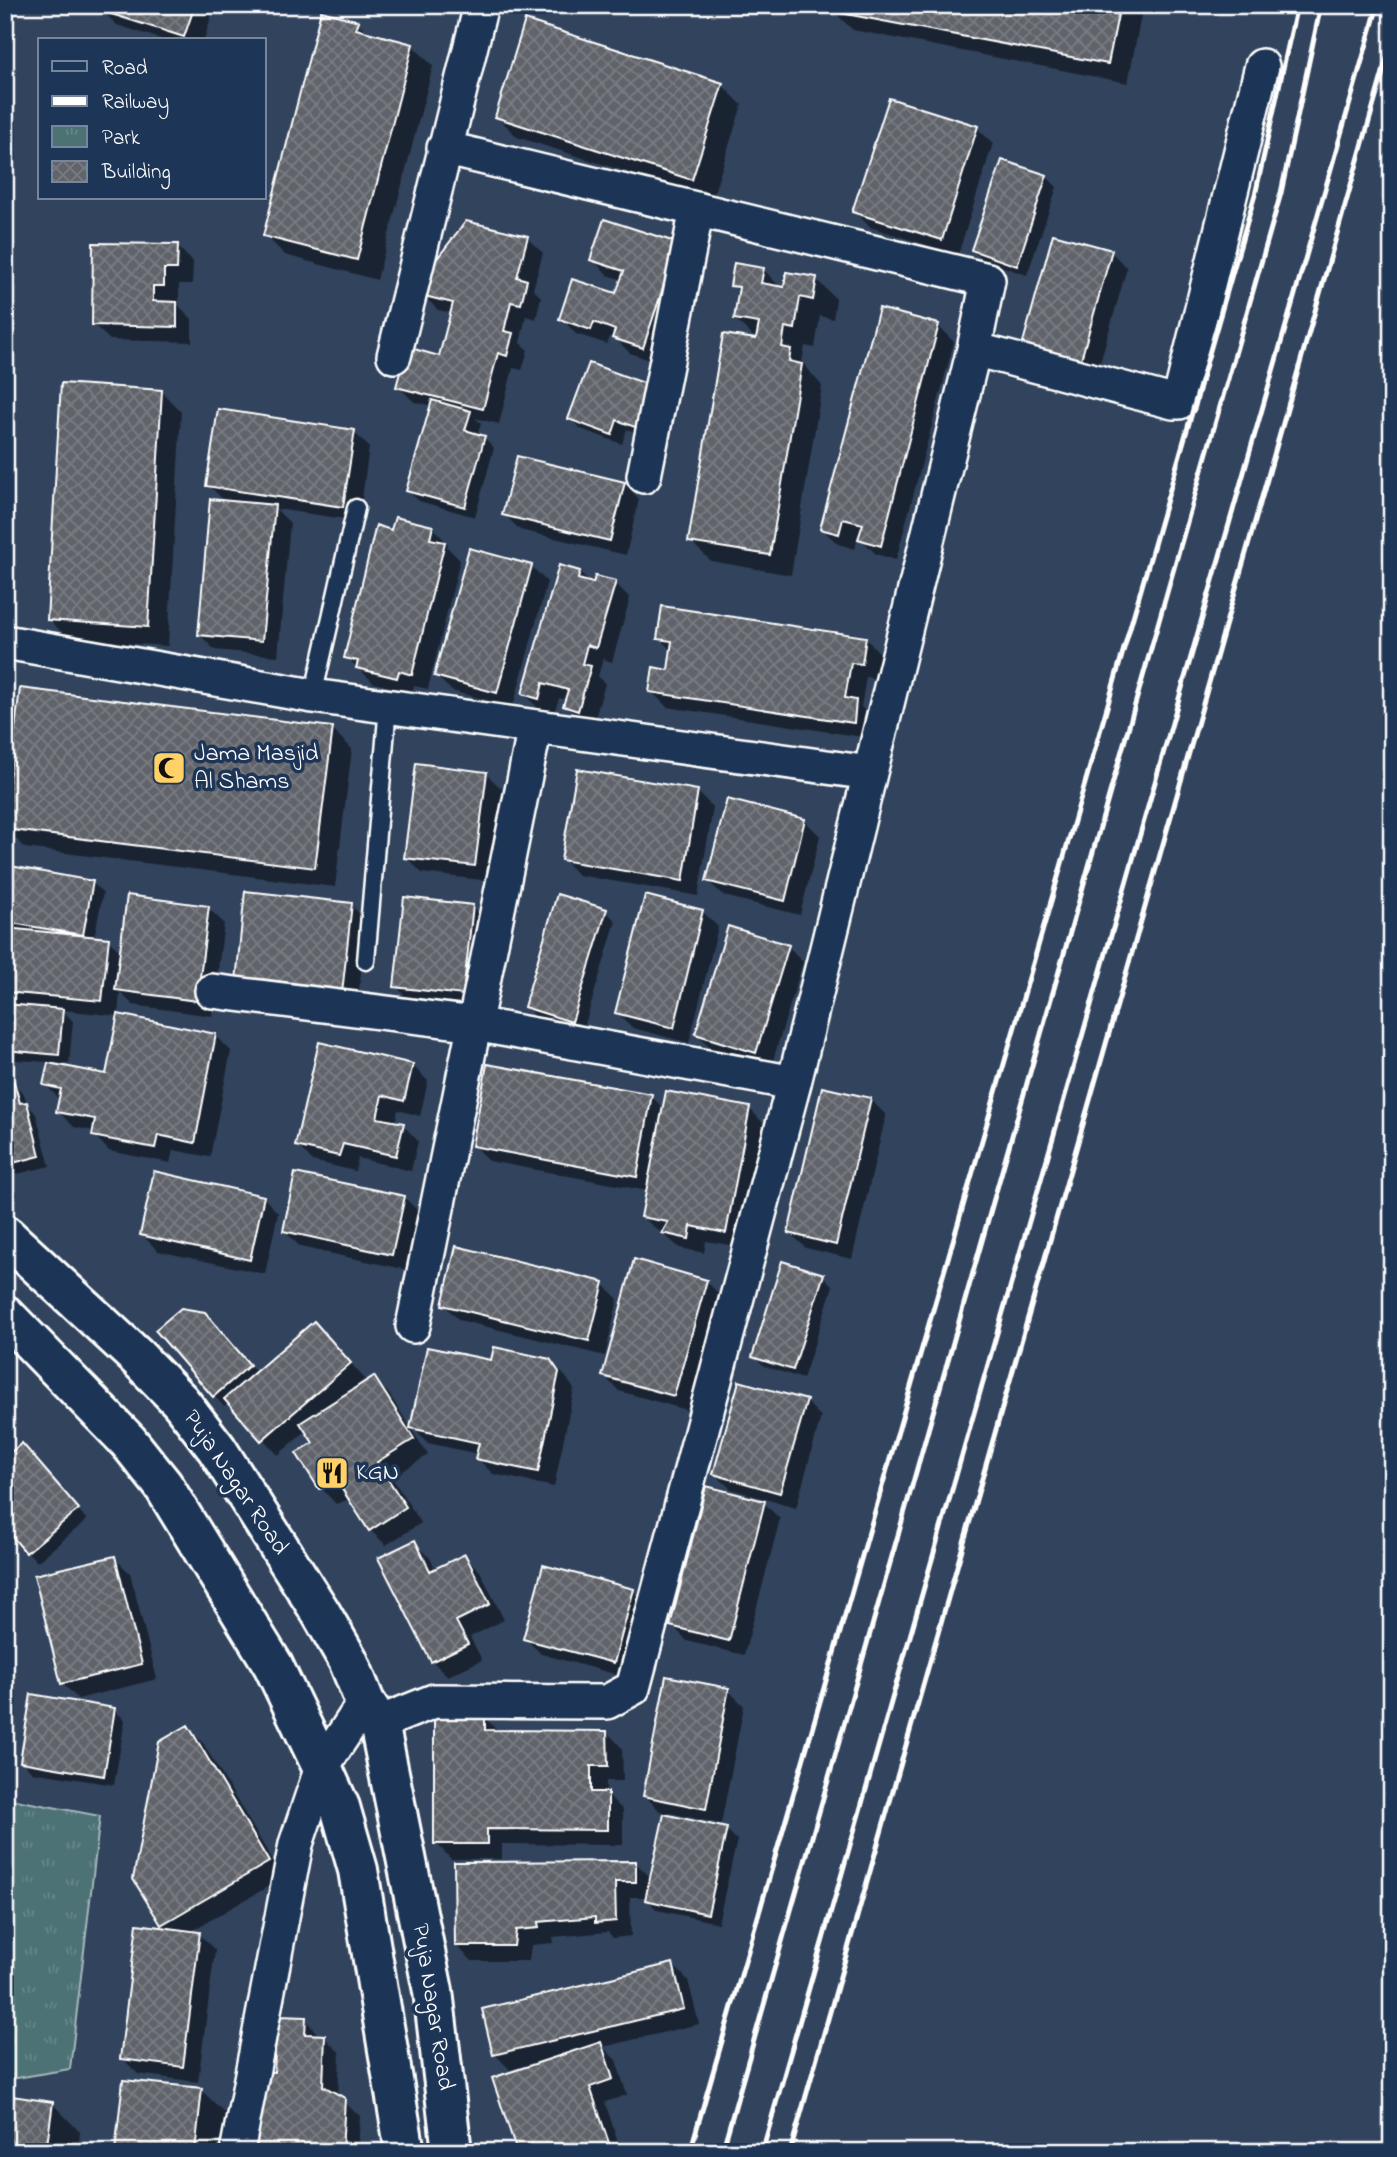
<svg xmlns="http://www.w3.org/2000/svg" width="1397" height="2157" font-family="'Indie Flower',sans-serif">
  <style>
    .park { fill: url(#park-tufts); stroke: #a6b8ba; stroke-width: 2 }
    .shadow { fill: #0007 }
    .building { fill: url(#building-cross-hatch); stroke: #fff; stroke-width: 2 }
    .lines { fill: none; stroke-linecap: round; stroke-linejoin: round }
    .lane-casing { stroke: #fff; stroke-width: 21 }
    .street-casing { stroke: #fff; stroke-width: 38 }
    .secondary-casing { stroke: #fff; stroke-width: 44 }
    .lane { stroke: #1d3557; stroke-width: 16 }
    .street { stroke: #1d3557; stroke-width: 33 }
    .secondary { stroke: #1d3557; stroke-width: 38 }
    .rail { stroke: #fff; stroke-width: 5 }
    .labels { text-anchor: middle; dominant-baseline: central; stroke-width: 7; stroke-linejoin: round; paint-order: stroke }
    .poi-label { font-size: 24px; fill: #fff; stroke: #1d3557; text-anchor: start }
    .street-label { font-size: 24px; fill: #fff; stroke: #1d3557 }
  </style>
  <defs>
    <pattern id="park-tufts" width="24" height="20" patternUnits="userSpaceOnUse" patternTransform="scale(1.75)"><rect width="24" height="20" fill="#4d7274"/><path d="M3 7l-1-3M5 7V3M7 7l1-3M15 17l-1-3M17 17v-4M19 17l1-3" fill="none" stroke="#688789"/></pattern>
    <pattern id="building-cross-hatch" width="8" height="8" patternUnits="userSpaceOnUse" patternTransform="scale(1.75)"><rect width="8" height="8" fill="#61646b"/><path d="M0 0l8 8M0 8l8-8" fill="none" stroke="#797b81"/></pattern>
  </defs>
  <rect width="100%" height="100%" fill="#31435d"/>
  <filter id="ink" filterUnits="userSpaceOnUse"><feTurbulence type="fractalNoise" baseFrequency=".0143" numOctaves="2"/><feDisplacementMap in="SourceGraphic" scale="14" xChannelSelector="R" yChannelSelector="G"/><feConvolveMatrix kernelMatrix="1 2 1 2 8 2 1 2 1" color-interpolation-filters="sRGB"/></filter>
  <g filter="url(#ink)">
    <path class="park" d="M5,1798L100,1816L70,2069L5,2080Z"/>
    <path class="shadow" d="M103,5H215L204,40H164L117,25L101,10Z
      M833,5H1143L1128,83L853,30L832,10Z
      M358,23L369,34L412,45L433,66L377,280L285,255L265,235Z
      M722,85L742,105L712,199L517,137L497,116Z
      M977,128L993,143L958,255L870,227L854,211Z
      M1003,162L1047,177L1057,187L1027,275L983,260L973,250Z
      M527,238L543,253L533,289L541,297L536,319L526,316L520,343L528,350L522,370L513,368L499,424L475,418L481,423L477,435L484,437L494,448L475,517L419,501L408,491L432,406L414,402L398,386L441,358L452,313L438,310L422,294Z
      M677,245L658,363L630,353L616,339L609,337L607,344L576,334L561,318L617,295L623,280L608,275L592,259Z
      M177,246L193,262L192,284H179V301H174L192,319V342L110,340L94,325Z
      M1111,252L1127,268L1096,377L1039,361Z
      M763,269L782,289L816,279L836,299L833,319L820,316L815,348L805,346L802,362L822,386L791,575L711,561L690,541L758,341L735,319L740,293L732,285Z
      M938,326L954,342L896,560L876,554L858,536L855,549L838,544L822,529Z
      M590,365L650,438L627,429L622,444L581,429L570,419Z
      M161,391L181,412L168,646L70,640L49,620Z
      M354,432L369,447L359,521L276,509L290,523L278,656L215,650L199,634L226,502L208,485Z
      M624,483L639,499L626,555L520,530L504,514Z
      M396,519L433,528L448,544L447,547L460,560L428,689L414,686L412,692L374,683L346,657Z
      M531,566L547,582L513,707L452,691L436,676Z
      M579,572L591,584L615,583L630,598L612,662L603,659L598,676L605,684L593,725L581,721L565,706L567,700L559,698L554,713L539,709L524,694Z
      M659,638H865L881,654L877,679L866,677L861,707L871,717L869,738L667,707L651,691L670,672L673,652Z
      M332,729L352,749L335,887L25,848L5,828Z
      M486,774L502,789L490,881L422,873L406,857Z
      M698,792L713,808L698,896L578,875L563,859Z
      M804,820L820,836L800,915L724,896L708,881Z
      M5,867L92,882L103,893L94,938L108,940L122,953L208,908L224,923L212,1016L133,1005L120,992L118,1016L62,1010L73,1021L69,1064L51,1063V1065L107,1076L215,1035L231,1051L210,1157L173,1150L170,1163L109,1151L94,1135V1131L74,1127L58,1111L60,1100L45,1084L49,1062L15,1060L5,1050L8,1005H5Z
      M647,897L703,912L718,927L689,1043L633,1028L617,1013Z
      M351,905L367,921L357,1008L253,996Z
      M472,906L482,917L472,1004L406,997L396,986Z
      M606,911L616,921L583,1031L536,1017L526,1007Z
      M788,946L803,962L771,1067L712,1049L697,1034Z
      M412,1065L428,1081L420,1116L398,1110L395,1123L403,1125L418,1141L411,1171L358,1158L355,1171L312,1161L297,1145Z
      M14,1084L24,1094L27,1104L36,1114L50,1166L9,1176L5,1173V1086Z
      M651,1096L664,1109H750L765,1125L741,1247L706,1241L704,1253L680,1248L642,1217L648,1191L489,1161L474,1146Z
      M870,1099L886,1115L852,1259L806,1248L790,1233Z
      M263,1197L278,1213L265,1274L158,1251L142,1235Z
      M404,1197L420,1213L408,1270L300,1247L285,1231Z
      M823,1276L833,1286L803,1379L764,1366L754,1356Z
      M706,1281L722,1297L690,1411L619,1391L604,1376Z
      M603,1284L618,1299L605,1356L459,1320L443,1304Z
      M215,1325L257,1373L329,1339L365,1379L356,1387L357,1389L374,1378L389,1394L428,1455L392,1478L421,1523L386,1545L370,1530L350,1499L336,1504L321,1488L315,1444L306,1431L278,1455L229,1402L224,1406L214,1396L157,1330Z
      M549,1360L565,1376L574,1389L554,1487L493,1474L477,1458L478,1454L428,1443L412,1427L492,1363Z
      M806,1401L821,1417L796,1508L731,1489L715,1474Z
      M32,1456L87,1520L37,1562L27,1551Z
      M764,1503L780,1519L744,1655L687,1641L672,1625Z
      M414,1542L430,1558L436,1570L464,1556L480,1571L504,1620L470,1637L482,1660L448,1676L432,1661Z
      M114,1558L130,1573L157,1679L78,1699L62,1683Z
      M633,1591L648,1606L629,1678L541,1654L525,1638Z
      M728,1690L744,1706L721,1824L670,1813V1817L726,1829L737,1840L718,1923L657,1910L647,1899V1897H630L631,1936L613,1938L608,1932L553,1937L554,1943L531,1945L529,1961H472L457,1946L636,1863L651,1878L666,1813L660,1811L645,1796Z
      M114,1710L125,1720L114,1785L32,1772L22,1761Z
      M484,1717L499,1732H607L622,1748L623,1781H606V1794L623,1810V1845L502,1844V1859H451L436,1843Z
      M187,1727L203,1743L283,1878L188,1933L199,1934L215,1950L198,2082L138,2074L122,2058L169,1930L162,1924Z
      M673,1965L688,1980L699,2024L603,2047L616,2060L627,2095L605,2102L621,2152H519L524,2069V2066L510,2070L495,2054Z
      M305,2019L320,2037H324L340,2053L338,2097L360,2116L358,2152H257L276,2074Z
      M201,2090L230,2118L226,2152H117Z
      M52,2103L80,2132L78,2152H5Z"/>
    <path class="building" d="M101,5H195L184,37L99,10Z
      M831,5H1120L1108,64L830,11Z
      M321,11L359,21L356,29L413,44L357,260L263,236Z
      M525,20L723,83L692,180L495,117Z
      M889,98L978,126L942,240L852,212Z
      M1002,160L1047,175L1017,266L971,250Z
      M604,219L678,243L643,348L612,338L615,330L594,322L591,330L559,319L572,279L616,293L624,271L590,260Z
      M466,221L528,236L517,277L527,280L521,304L511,302L504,331L513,333L507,356L498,353L483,409L396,387L407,347L439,356L453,303L420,295L426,273Z
      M1053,234L1112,250L1080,363L1022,346Z
      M93,243L178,244L177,269H164V286H153V301L177,302V327L92,325Z
      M734,263L764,268L761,283L784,287L786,272L817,277L813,300L800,297L795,329L785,327L782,347L791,349L789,361L802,364L770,555L688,542L723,334L756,339L759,323L734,319L739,287L730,286Z
      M879,308L939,324L881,546L858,539L863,524L843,519L839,534L820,529Z
      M589,363L655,387L640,429L617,420L612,435L568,419Z
      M61,383L162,390L148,627L47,620Z
      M432,400L471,411L465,430L485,436L465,507L406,491Z
      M218,409L355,430L343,507L206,486Z
      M517,456L625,482L610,541L502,515Z
      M210,499L275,505L262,641L198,635Z
      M395,517L433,526L430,539L445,542L412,675L399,671L397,678L356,668L358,661L344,658L376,525L391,530Z
      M469,548L532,565L497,693L434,676Z
      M559,565L580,571L578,579L593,583L595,576L616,581L596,648L587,645L582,664L591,666L578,711L563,706L568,690L543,683L539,699L522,694Z
      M662,606L866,637L862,664L851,663L845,698L856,700L854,723L649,692L653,667L668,670L672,641L657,639Z
      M20,688L333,727L315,868L5,829V809Z
      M416,763L487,772L475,866L404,858Z
      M577,769L698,790L683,881L561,860Z
      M727,799L805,819L785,901L706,881Z
      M5,865L93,881L83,935L5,922Z
      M245,891L352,903L342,993L236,981Z
      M557,894L607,909L572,1022L524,1007Z
      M127,895L209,906L197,1001L115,990Z
      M645,895L703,910L674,1028L615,1013Z
      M404,897L473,905L463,995L394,987Z
      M728,926L789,945L756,1053L695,1034Z
      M5,928L109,938L102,1001L5,992Z
      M6,1004L63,1009L59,1055L5,1050Z
      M118,1014L216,1034L195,1143L158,1135L155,1148L92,1136L95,1119L56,1112L61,1089L43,1085L48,1063L106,1074Z
      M319,1042L413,1064L404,1101L382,1095L377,1118L404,1123L396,1156L343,1144L339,1156L295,1146Z
      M487,1064L652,1094L637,1177L472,1146Z
      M14,1082L20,1103L27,1102L40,1156L5,1165V1084Z
      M822,1087L871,1098L836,1245L788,1233Z
      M666,1091L750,1107L726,1233L691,1226L689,1239L662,1233L668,1222L641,1217Z
      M154,1171L264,1196L250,1260L140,1235Z
      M295,1173L405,1196L392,1255L283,1231Z
      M456,1246L604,1282L589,1341L442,1305Z
      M634,1259L707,1280L674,1396L602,1376Z
      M782,1261L824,1274L793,1370L752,1357Z
      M181,1308L205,1312L250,1365L213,1397L155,1330Z
      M314,1321L351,1363L261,1441L224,1399Z
      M427,1347L491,1360L494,1347L550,1359L559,1372L538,1472L475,1459L479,1443L410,1428Z
      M374,1376L414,1439L377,1462L406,1507L369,1531L338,1483L319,1489L296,1453L313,1443L300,1423Z
      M739,1381L807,1400L780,1493L713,1474Z
      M22,1443L79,1509L26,1553L5,1528V1457Z
      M706,1486L765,1501L729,1641L670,1626Z
      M415,1540L430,1571L465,1554L490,1604L456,1621L468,1644L431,1662L378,1558Z
      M115,1556L142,1664L61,1684L34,1575Z
      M543,1565L634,1589L614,1663L523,1639Z
      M666,1676L729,1688L706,1809L643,1796Z
      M31,1694L115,1708L104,1776L20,1762Z
      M434,1715H485V1730L607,1731L608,1766H591V1792H608V1830L487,1829V1844H434Z
      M188,1725L269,1862L161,1925L133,1879L159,1742Z
      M664,1814L727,1828L708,1914L645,1900Z
      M636,1861V1882H615L616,1921L595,1923V1917L538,1922L539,1928L516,1930L514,1946H455L454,1862Z
      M137,1924L200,1932L183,2067L120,2059Z
      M673,1963L684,2009L493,2055L482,2009Z
      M277,2016L306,2017L305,2034L325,2035L323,2086L345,2098L342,2152H255L259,2071L274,2072Z
      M601,2042L613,2079L590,2087L612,2152H517L492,2078Z
      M123,2080L202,2088L195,2152H115Z
      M5,2095L53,2102L46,2152H5Z"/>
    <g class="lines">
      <defs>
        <path id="lane" d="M313,696L356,508
          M366,961L388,706"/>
        <path id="street" d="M444,148L988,280L974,349
          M394,356L481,5
          M644,476L697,209
          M5,642L313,696L870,773L794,1083L633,1688L607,1702L434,1701L379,1723
          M870,773L974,349L1173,402H1179L1262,66
          M212,991L475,1024L794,1083
          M413,1326L535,727
          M237,2152L296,1844L322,1767L365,1702"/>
        <path id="secondary" d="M5,1235L137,1357L180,1401L217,1449L321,1613L348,1660L365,1702L379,1723L433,1991L452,2152
          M5,1315L128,1441L163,1485L273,1665L322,1767L340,1807L358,1870L405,2152"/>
      </defs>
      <use href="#lane" class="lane-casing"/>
      <use href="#street" class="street-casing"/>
      <use href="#secondary" class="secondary-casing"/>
      <use href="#lane" class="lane"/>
      <use href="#street" class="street"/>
      <use href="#secondary" class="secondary"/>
      <path class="rail" d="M690,2152L1256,191L1297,5
        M722,2152L1281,193L1321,5
        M762,2152L1378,5
        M790,2152L1392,41"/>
    </g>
  </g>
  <defs>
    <symbol id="mosque-square" viewBox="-11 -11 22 22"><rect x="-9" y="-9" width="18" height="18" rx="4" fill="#ffd166" stroke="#1d3557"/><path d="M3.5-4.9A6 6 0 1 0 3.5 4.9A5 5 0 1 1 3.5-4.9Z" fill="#111"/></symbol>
    <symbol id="restaurant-square" viewBox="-11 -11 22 22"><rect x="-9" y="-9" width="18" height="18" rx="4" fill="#ffd166" stroke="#1d3557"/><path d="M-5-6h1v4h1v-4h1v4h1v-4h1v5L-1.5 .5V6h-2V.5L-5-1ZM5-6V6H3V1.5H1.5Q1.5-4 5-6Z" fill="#111"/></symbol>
  </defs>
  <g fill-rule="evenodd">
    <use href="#mosque-square" x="150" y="749" width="38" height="38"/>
    <use href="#restaurant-square" x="313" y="1454" width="38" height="38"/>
  </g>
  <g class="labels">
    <g class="poi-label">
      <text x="194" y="754">Jama Masjid<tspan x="194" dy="28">Al Shams</tspan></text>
      <text x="356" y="1473">KGN</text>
    </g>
    <g class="street-label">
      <text transform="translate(235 1483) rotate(56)">Puja Nagar Road</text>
      <text transform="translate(432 2007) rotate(81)">Puja Nagar Road</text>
    </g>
  </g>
  <rect width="1397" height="2157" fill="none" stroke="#1d3557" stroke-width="28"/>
  <rect x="14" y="14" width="1369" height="2129" fill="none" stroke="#fff" stroke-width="2.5" filter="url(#ink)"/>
  <rect x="38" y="38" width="228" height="161" fill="#1d3557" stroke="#77869a" stroke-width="2"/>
  <rect x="52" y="61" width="35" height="10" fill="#1d3557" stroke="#77869a" stroke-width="2"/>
  <text x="102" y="74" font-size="21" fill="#ffffff">Road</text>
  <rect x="52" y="96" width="35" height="10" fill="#ffffff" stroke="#77869a" stroke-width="2"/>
  <text x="102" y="108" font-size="21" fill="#ffffff">Railway</text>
  <rect x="52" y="126" width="35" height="21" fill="url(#park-tufts)" stroke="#77869a" stroke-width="2"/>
  <text x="102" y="144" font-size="21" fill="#ffffff">Park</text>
  <rect x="52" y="161" width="35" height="21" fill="url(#building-cross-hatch)" stroke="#77869a" stroke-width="2"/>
  <text x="102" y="178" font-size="21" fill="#ffffff">Building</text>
</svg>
